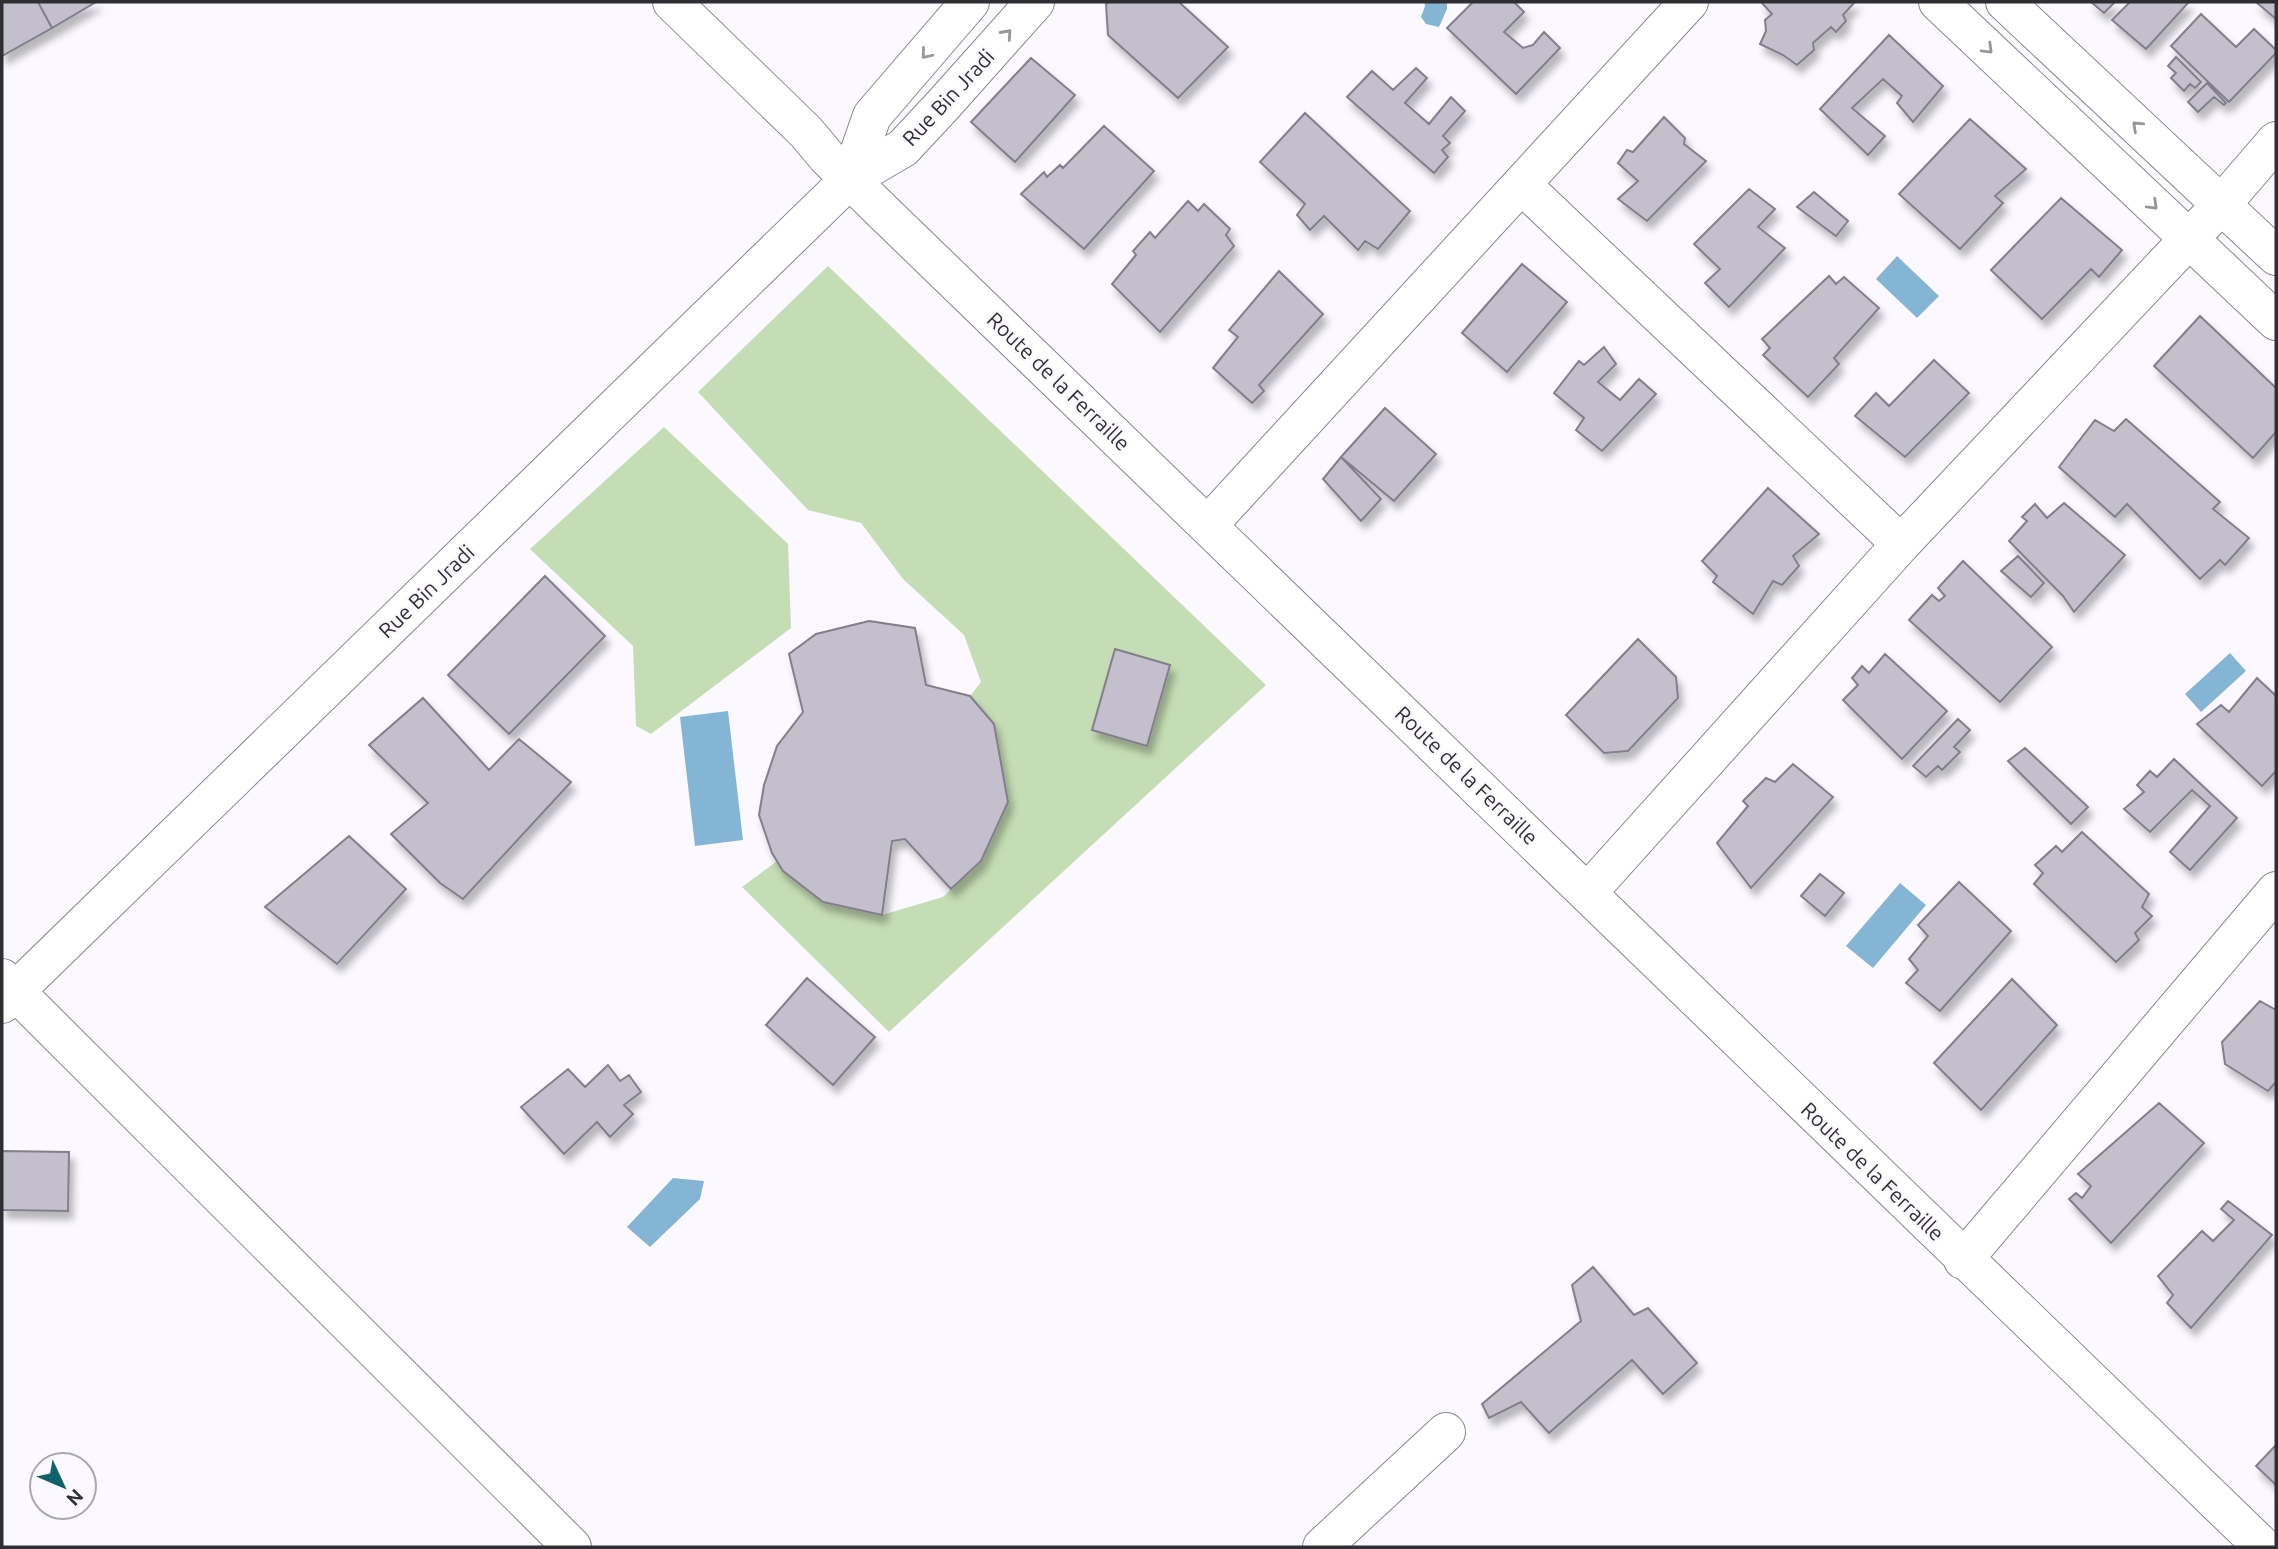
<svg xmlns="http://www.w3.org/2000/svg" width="2278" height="1549" font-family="Ubuntu,sans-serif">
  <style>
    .green { fill: #c5ddb4 }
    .water { fill: #85b5d4 }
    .building { fill: #c3bfcd; stroke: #827e8b; stroke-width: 2; filter: url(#shadow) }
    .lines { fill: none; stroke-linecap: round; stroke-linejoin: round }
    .minor-casing { stroke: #898592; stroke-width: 40 }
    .minor { stroke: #fff; stroke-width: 38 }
    .oneway { stroke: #979699 }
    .labels { text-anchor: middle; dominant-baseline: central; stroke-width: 5; stroke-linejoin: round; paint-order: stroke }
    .street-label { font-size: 21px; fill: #2f2e33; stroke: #fbf9ff }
  </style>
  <defs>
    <filter id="shadow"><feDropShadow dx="4.5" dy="8" stdDeviation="3.5" flood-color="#0004"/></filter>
  </defs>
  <rect width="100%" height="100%" fill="#fbf9ff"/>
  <path class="green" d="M828,266L1266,685L889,1032L742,887L777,861L783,871L823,902L882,915L943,897L981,861L1008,802L994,724L970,696L981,682L964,635L903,579L861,523L808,510L698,392Z
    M664,427L788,544L791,628L651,734L636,726L633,646L530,549Z"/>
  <path class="water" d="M1424,2H1447V9L1439,27L1426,24L1421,17L1425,6Z
    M1897,256L1939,296L1917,318L1876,279Z
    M2230,653L2246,671L2201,712L2185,694Z
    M728,711L743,840L695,846L680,717Z
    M1900,883L1926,905L1873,968L1846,946Z
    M673,1178L704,1181L700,1199L650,1247L627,1227Z"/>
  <path class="building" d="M2,2H38L52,28L2,56Z
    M38,2H96L52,28Z
    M1109,2H1179L1228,47L1178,98L1108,35L1106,4Z
    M1473,2H1514L1524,12L1504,32L1523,48L1533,45L1544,32L1560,48L1516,94L1447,28Z
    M1761,2H1855L1843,15L1846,21L1836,32L1831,27L1813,43L1814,50L1797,65L1783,55L1760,44L1766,31L1765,20L1772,14Z
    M2091,2H2115L2104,13Z
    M2130,2H2187L2188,3L2146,49L2112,20Z
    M2256,2H2276V19Z
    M2201,14L2236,47L2254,29L2276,50V53L2229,102L2171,46Z
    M1889,35L1943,86L1913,122L1897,103L1902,96L1883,79L1852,108L1885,136L1868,155L1820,109Z
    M2176,57L2201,82L2195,88L2190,84L2184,91L2171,78L2176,73L2168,66Z
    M1031,58L1075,95L1015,162L971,122Z
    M1416,68L1427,78L1405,103L1429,124L1451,97L1465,111L1443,136L1450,143L1442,150L1448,157L1434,173L1347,97L1372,71L1393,90Z
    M2207,83L2226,103L2224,105L2214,97L2198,112L2188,102Z
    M1305,113L1410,211L1378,249L1365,241L1358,250L1324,216L1310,230L1297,215L1305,204L1260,162Z
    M1664,117L1685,138L1684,144L1706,161L1647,221L1618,199L1638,181L1618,163L1627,150L1633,152Z
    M1970,119L2026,169L1995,196L2003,203L1960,249L1899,194Z
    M1104,126L1154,171L1084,249L1021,194L1044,172L1047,177L1060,165L1063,168Z
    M1749,189L1775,209L1758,227L1785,248L1729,307L1705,283L1720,269L1694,244Z
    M1814,192L1848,221L1836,236L1797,207Z
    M2061,198L2122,250L2099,277L2091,269L2042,319L1991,270Z
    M1188,201L1198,211L1204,204L1230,229L1226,235L1234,246L1160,332L1112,284L1136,255L1133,251L1150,232L1155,238Z
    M1522,264L1567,302L1507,372L1462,333Z
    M1279,271L1323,314L1259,385L1264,391L1252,403L1213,368L1238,337L1229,330Z
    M1829,276L1836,284L1844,277L1879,308L1834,358L1839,364L1808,397L1763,355L1770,348L1762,339Z
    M2200,316L2276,388V432L2253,458L2154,366Z
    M1604,347L1616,364L1598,382L1620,400L1639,379L1656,394L1602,451L1576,430L1584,418L1554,393L1579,361L1584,365Z
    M1934,360L1969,393L1905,457L1855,416L1876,393L1889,406Z
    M1385,408L1436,454L1394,501L1341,457Z
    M2126,419L2220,502L2213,509L2249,538L2225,565L2220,560L2200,579L2127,504L2115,517L2059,467L2095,420L2114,431Z
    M1341,457L1381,499L1361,521L1323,479Z
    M1768,488L1819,534L1793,556L1799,566L1782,585L1773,581L1753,614L1713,582L1717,576L1702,561Z
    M2064,503L2125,555L2074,612L2063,596L2009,541L2027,521L2022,517L2035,504L2047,518Z
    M2018,556L2044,583L2031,597L2001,571Z
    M1963,561L2052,647L2000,702L1909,620L1932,595L1939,601L1945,596L1938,588Z
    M545,576L605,636L509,734L448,675Z
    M869,621L915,628L926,685L970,696L994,724L1008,802L981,861L951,889L905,839L892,841L882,915L823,902L783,871L772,853L759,815L764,785L777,746L803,712L789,654L816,634Z
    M1638,639L1676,677L1678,698L1628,751L1604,753L1566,715Z
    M1115,649L1170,665L1147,746L1092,730Z
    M1885,654L1947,711L1902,759L1843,700L1858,685L1852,678L1862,666L1869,673Z
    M2257,678L2276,696V771L2262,786L2197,724L2221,705L2229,712Z
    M423,698L489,770L519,739L571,782L463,899L440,883L391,834L428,803L369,745Z
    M1958,719L1970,730L1954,747L1960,752L1942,770L1938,766L1926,777L1913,766Z
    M2025,748L2088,807L2071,824L2008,761Z
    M2174,759L2237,818L2190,870L2170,852L2210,806L2192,790L2150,832L2124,809L2144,792L2137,785L2150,771L2157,777Z
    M1793,764L1833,797L1751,888L1717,843L1748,806L1743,801L1766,778L1775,782Z
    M2082,832L2149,894L2142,907L2152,916L2135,933L2139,940L2116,962L2034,884L2043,873L2035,865L2056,846L2062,852Z
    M349,836L406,889L337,964L265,907Z
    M1820,874L1844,893L1825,916L1801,896Z
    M1959,882L2011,931L1940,1011L1906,983L1918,970L1909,959L1928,936L1918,925Z
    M807,978L875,1037L833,1085L766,1025Z
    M2012,979L2057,1025L1981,1110L1934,1063Z
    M2260,1001L2276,1010V1082L2268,1091L2225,1064L2222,1042Z
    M608,1065L620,1081L629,1075L641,1092L624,1105L633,1114L610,1137L597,1122L564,1154L521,1107L568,1069L585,1087Z
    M2159,1103L2204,1143L2111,1243L2069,1199L2076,1193L2082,1198L2091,1186L2078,1174Z
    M2,1151L69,1152L68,1211L2,1210Z
    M2228,1201L2272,1235L2191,1328L2167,1303L2173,1295L2158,1276L2202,1231L2213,1241L2234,1220L2221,1209Z
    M1593,1267L1634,1315L1648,1308L1697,1363L1663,1394L1632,1360L1549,1433L1521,1402L1489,1418L1482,1404L1581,1321L1572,1285Z
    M2276,1445V1485L2256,1466Z"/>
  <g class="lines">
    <defs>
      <path id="minor" d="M672,2L806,132L827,157L882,211L2263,1547
        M1938,2L2276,321
        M2005,2L2276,256
        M850,179L872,116L970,2
        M1522,185L1901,544
        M1208,525L1689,2
        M1588,892L1901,544L2221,205L2276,141
        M2,978L572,1547
        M2,1004L850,179L903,148L944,104L1035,2
        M1963,1260L2276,891
        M1322,1547L1446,1432"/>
    </defs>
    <use href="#minor" class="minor-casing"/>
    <use href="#minor" class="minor"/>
  </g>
  <defs><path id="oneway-chevron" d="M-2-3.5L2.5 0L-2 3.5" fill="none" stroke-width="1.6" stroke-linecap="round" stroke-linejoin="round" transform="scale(1.75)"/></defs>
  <g class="oneway">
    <use href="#oneway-chevron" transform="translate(1007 34) rotate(-48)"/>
    <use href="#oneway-chevron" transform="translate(1988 49) rotate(44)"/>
    <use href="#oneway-chevron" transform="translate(926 54) rotate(130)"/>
    <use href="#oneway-chevron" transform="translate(2137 126) rotate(-137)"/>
    <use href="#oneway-chevron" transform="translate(2153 205) rotate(44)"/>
  </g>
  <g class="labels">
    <g class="street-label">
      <text transform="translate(948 97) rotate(-47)">Rue Bin Jradi</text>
      <text transform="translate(1059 381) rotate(44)">Route de la Ferraille</text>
      <text transform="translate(426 591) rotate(-44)">Rue Bin Jradi</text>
      <text transform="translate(1467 775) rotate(44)">Route de la Ferraille</text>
      <text transform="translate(1873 1171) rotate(44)">Route de la Ferraille</text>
    </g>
  </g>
  <rect width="2278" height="1549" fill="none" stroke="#2f2e33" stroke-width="7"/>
  <g transform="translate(63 1486) rotate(134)"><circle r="33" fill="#fbf9ff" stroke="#a9a8ad" stroke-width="2"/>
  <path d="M0-5L12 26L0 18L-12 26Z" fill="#13616b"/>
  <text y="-10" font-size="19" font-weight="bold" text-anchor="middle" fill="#2f2e33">N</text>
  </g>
</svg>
